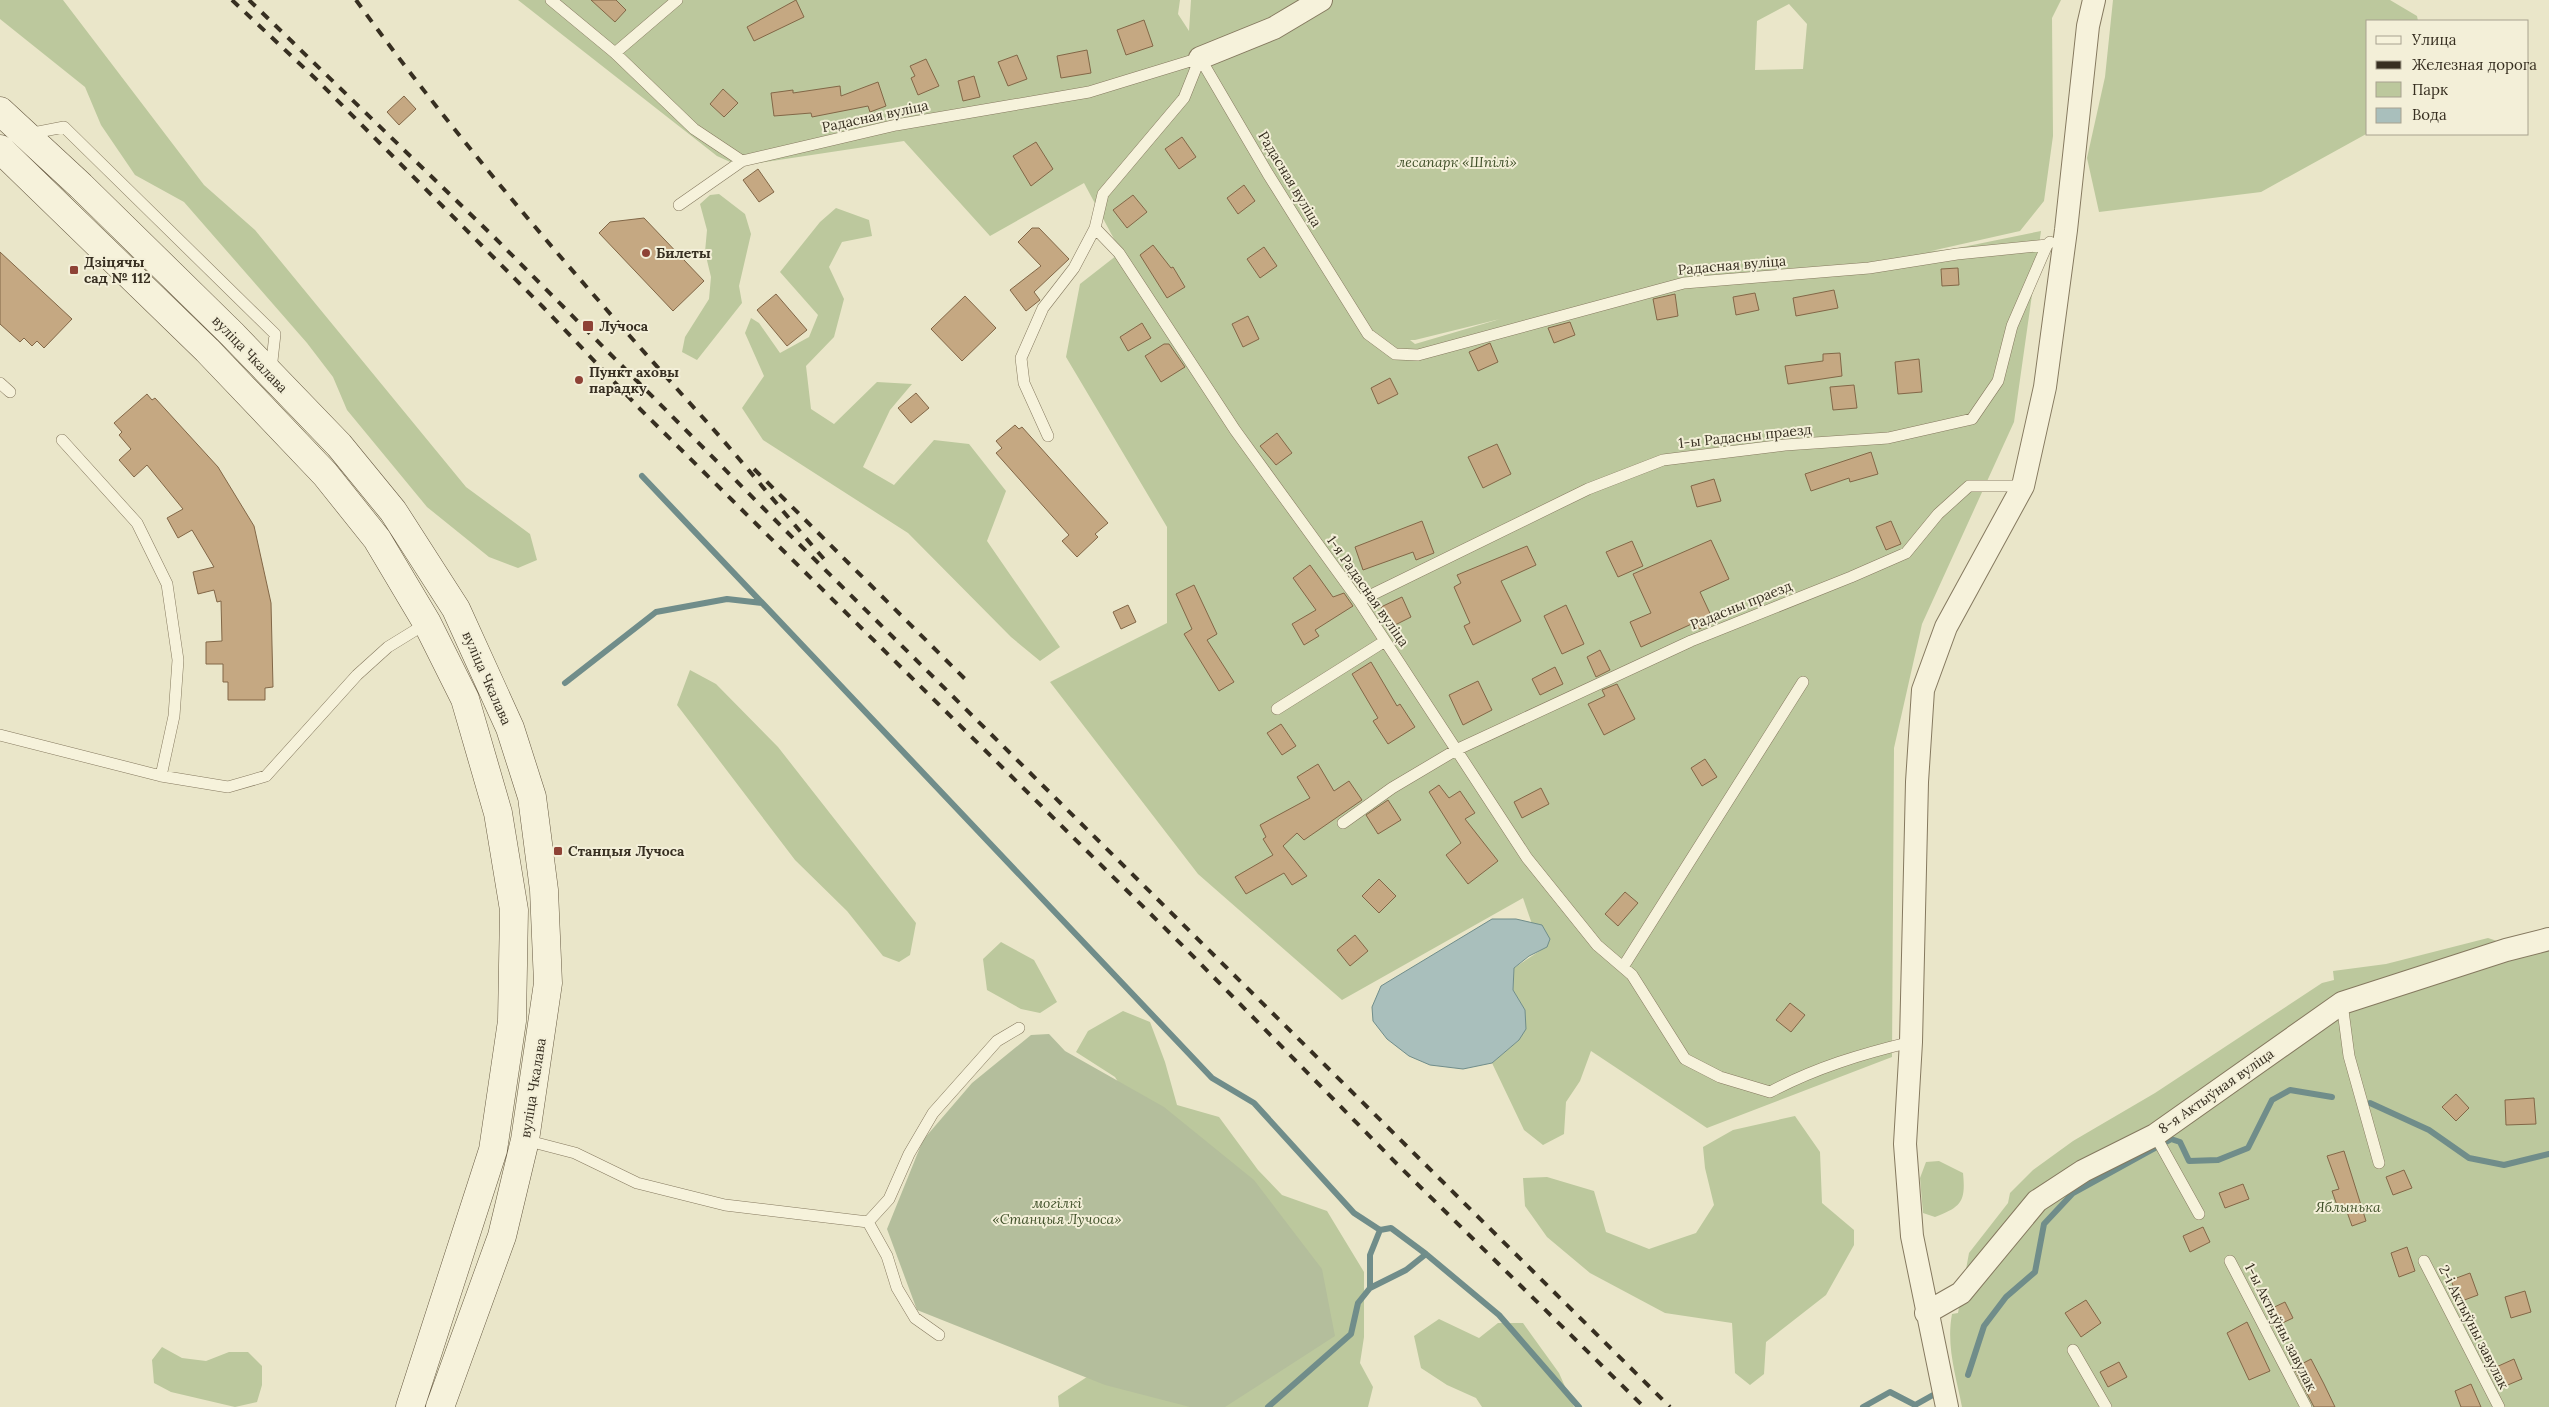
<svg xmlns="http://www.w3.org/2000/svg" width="2549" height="1407" font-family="Lora,serif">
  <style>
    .green { fill: #bcc89d; fill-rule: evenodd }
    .cemetery { fill: #b4be9c }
    .water { fill: #a9bfbc; stroke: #708d8a }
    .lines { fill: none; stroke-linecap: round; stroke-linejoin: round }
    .stream { stroke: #708d8a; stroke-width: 6 }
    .building { fill: #c5a882; stroke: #826747 }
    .lane-casing { stroke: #85795f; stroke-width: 12 }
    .street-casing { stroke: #85795f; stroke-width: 24 }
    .secondary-casing { stroke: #675a42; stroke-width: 29 }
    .lane { stroke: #f6f2db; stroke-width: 11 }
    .street { stroke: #f6f2db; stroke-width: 22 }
    .secondary { stroke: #f6f2db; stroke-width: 28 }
    .rail { stroke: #372f21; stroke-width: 4; stroke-dasharray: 9 9; stroke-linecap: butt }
    .poi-dot { fill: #8e4235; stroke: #f3efd8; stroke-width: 2 }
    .labels { text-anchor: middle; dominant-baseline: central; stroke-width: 4; stroke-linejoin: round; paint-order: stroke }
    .street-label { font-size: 14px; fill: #372f21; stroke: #f3efd8 }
    .park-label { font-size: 14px; font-style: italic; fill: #41512a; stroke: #f3efd8 }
    .poi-label { font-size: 14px; font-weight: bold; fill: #372f21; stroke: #f3efd8; text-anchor: start }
  </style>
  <rect width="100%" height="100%" fill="#eae6c9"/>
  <path class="green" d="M0,0H63L204,185L255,230L466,487L530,534L537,560L518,568L489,557L427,507L347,410L333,377L307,343L184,202L135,175L101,125L85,87L0,19Z
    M518,0H1180L1178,14L1189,31L1191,0H2061L2052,18L2053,136L2044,201L2020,231L1931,251L1953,249L2041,231L2014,422L1922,624L1894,748L1892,1057L1707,1128L1591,1051L1580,1081L1566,1102L1564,1134L1543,1145L1524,1130L1492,1063L1519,1040L1525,1010L1513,990L1514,968L1541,950L1523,898L1342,1000L1198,874L1050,682L1167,623V527L1066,357L1080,284L1121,252L1084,183L990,236L904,141L739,166L717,156ZM1789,4L1807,24L1803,69L1755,70L1757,21ZM1500,319L1415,344L1410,340H1415Z
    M2113,0H2390L2417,16L2418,21H2368V133L2261,192L2099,212L2087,158L2105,77Z
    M719,194L745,214L751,234L739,286L742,303L697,360L682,352L685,337L709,299L711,277L705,252L707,230L700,204L710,195Z
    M836,208L869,220L872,236L842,242L829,267L844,299L834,337L806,366L811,409L834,424L877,382L912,384L890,410L863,467L894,485L934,440L969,444L1006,491L987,541L1060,647L1040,661L1011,637L908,533L763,440L742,408L764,376L745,333L751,318L759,323L780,353L809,337L818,315L780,272L820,222Z
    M690,670L716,684L778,747L916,923L910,955L899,962L883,956L847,911L795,860L677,705Z
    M2549,928V1407H1962C1956,1376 1946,1346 1952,1314L1958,1313L1969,1253L2008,1203L2010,1193L2033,1170L2073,1141L2155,1093L2322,983L2334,980L2333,971L2386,964L2488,938L2497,941Z
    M1001,942L1034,960L1057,1002L1040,1013L1021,1009L987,990L983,959Z
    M1123,1011L1150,1022L1165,1062L1177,1105L1219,1117L1258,1170L1282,1195L1327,1211L1364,1272V1337L1360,1363L1373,1387L1368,1407H1059L1058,1396L1128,1350L1152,1137L1115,1077L1076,1052L1088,1031Z
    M1795,1116L1820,1152L1822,1203L1854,1230V1245L1826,1295L1766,1342L1764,1374L1750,1385L1735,1373L1732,1323L1665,1313L1590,1273L1547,1237L1525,1206L1523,1178L1547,1177L1594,1191L1606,1232L1649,1249L1696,1233L1714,1205L1705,1168L1703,1147L1733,1130Z
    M1939,1161L1963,1173C1966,1202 1961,1207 1935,1217L1923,1213L1920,1178L1926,1162Z
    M1439,1319L1479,1338L1498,1323H1523L1559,1373L1574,1407H1482L1476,1398L1447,1385L1421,1368L1414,1336Z
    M162,1347L182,1358L206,1361L229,1352H248L262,1366V1385L257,1402L235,1407L171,1392L154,1383L152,1360Z"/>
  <path class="cemetery" d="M1049,1034L1065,1051L1164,1107L1254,1180L1322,1269L1335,1336L1225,1407H1190L1105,1385L917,1310L887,1229L923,1140L972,1083L1031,1035Z"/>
  <path class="water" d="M1492,919H1516L1542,925L1550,939L1547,947L1529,956L1514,968L1513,990L1525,1010L1526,1029L1519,1040L1492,1063L1463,1069L1430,1065L1409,1056L1387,1039L1373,1021L1372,1007L1381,986Z"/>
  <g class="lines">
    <path class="stream" d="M642,476L1212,1078L1254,1103L1354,1213L1380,1230L1391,1228L1426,1254L1499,1315L1579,1407
      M565,683L656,612L727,599L762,603
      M2370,1103L2429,1130L2469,1158L2504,1165L2549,1154
      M1370,1288L1406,1270L1426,1254
      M1968,1375L1984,1326L2006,1297L2035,1272L2044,1224L2073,1193L2171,1139L2180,1142L2189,1161L2218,1160L2248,1148L2272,1100L2290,1090L2332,1097
      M1268,1407L1351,1334L1358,1303L1370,1288V1255L1380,1230
      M1863,1407L1890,1392L1915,1405L1933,1395"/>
  </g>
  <path class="building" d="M591,0H616L626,10L615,22Z
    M796,0L804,17L754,41L747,27Z
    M1144,20L1153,46L1126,55L1117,30Z
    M1087,50L1091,73L1061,78L1057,56Z
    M1017,55L1027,79L1008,86L998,62Z
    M926,59L939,86L918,95L911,78L915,76L910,66Z
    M974,76L980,97L963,101L958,81Z
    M878,82L886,106L870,112L868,106L812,117L811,113L774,116L771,93L793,90V93L840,86L841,96Z
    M723,89L738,103L724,117L710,104Z
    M404,96L416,109L399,125L387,112Z
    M1182,137L1196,157L1179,169L1165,149Z
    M1036,142L1053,169L1031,186L1013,156Z
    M758,169L774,192L759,202L743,180Z
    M1244,185L1255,201L1238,214L1227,198Z
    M1133,195L1147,212L1127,228L1113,210Z
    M644,218L704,281L673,311L599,233L610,222Z
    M1032,228H1039L1069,259L1034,292L1040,300L1026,311L1010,290L1041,266L1018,242Z
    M1153,245L1171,268L1173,267L1185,287L1167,298L1140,255Z
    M1264,247L1277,266L1260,278L1247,259Z
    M0,252L72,319L44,348L37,341L32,346L24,338L20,342L0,324Z
    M1958,268L1959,285L1942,286L1941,269Z
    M1834,290L1838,308L1796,316L1793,298Z
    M1755,293L1759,310L1736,315L1733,297Z
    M776,294L807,330L787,346L757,310Z
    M1675,294L1678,316L1657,320L1653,299Z
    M965,296L996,328L962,361L931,329Z
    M1248,316L1259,339L1243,347L1232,324Z
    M1570,322L1575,335L1554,343L1548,328Z
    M1142,323L1151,338L1128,351L1120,337Z
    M1490,343L1498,362L1478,371L1469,352Z
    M1164,344H1169L1185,367L1161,382L1145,356Z
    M1840,353L1842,376L1788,384L1785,366L1823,361V354Z
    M1919,359L1922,392L1898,394L1895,362Z
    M1390,378L1398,394L1378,404L1371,388Z
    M1854,385L1857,408L1833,410L1830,387Z
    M916,393L929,408L911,423L898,408Z
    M147,394L152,400L155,398L218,467L254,526L271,603L273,687L265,688V700H228V682H223V664H206V642L222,641L221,601L217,602L214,590L198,594L193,572L214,567L192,530L178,538L167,518L183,509L147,465L134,477L119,460L131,449L119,435L122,432L114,423Z
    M1015,425L1019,429L1022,427L1108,523L1095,534L1098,537L1077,557L1062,541L1069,535L996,453L1002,448L996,441Z
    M1277,433L1292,453L1276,465L1260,446Z
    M1497,444L1511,474L1483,488L1468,457Z
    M1871,452L1878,474L1850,482L1849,478L1811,491L1805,474Z
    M1714,479L1721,501L1697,507L1691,486Z
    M1422,521L1434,553L1416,560L1413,552L1363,570L1355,547Z
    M1891,521L1901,544L1886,550L1876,527Z
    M1711,540L1729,579L1700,592L1714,622L1699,629L1696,622L1641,647L1630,622L1651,613L1633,574Z
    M1632,541L1643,566L1618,577L1606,552Z
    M1527,546L1536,565L1501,581L1521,621L1473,645L1464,626L1470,623L1454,587L1461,583L1457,575Z
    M1310,565L1333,597L1344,593L1353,606L1315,630L1319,636L1304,645L1292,624L1316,610L1293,578Z
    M1194,585L1217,634L1207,640L1234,682L1219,691L1184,634L1192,629L1176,594Z
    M1402,597L1411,617L1391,627L1381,607Z
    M1128,605L1136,622L1121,629L1113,612Z
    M1566,605L1584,644L1562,654L1544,616Z
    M1600,650L1610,670L1596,677L1587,657Z
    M1371,662L1397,706L1400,704L1415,727L1388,744L1373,721L1378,718L1352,674Z
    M1555,667L1563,684L1540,695L1532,679Z
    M1478,681L1492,710L1463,725L1449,695Z
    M1617,684L1635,719L1604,735L1588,704L1605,696L1602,690Z
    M1281,724L1296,746L1282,755L1267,733Z
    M1705,759L1717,777L1702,786L1691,768Z
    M1318,764L1334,791L1349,781L1362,800L1304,840L1297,833L1283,846L1307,876L1292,885L1284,873L1246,894L1235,877L1273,855L1263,839L1266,837L1260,825L1310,798L1297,777Z
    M1439,785L1449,798L1460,791L1475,813L1465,819L1498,861L1468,884L1446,855L1461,843L1429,792Z
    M1541,788L1549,804L1522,818L1514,802Z
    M1388,800L1401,820L1378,834L1366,815Z
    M1379,879L1396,896L1379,913L1362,896Z
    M1625,892L1638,903L1618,926L1605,914Z
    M1355,935L1368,951L1350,966L1337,950Z
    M1790,1003L1805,1015L1791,1032L1776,1020Z
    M2456,1094L2469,1108L2456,1121L2442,1107Z
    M2534,1098L2536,1124L2506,1125L2505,1100Z
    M2344,1151L2366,1221L2352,1226L2346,1209L2339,1211L2332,1191L2339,1189L2327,1156Z
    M2404,1170L2412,1188L2393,1195L2386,1177Z
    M2243,1184L2249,1199L2225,1208L2219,1193Z
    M2203,1227L2210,1242L2190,1252L2183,1236Z
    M2407,1247L2415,1271L2399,1277L2391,1253Z
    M2470,1273L2478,1295L2459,1302L2451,1280Z
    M2525,1291L2531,1312L2511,1318L2505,1297Z
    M2086,1300L2101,1323L2081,1337L2065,1313Z
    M2285,1302L2293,1318L2274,1327L2266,1311Z
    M2247,1322L2270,1371L2249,1380L2227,1333Z
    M2311,1359L2324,1384L2335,1407H2314L2294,1368Z
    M2514,1359L2522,1379L2503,1387L2494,1368Z
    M2119,1362L2127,1377L2108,1387L2100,1372Z
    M2471,1384L2481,1407H2461L2455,1391Z"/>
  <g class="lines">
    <defs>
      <path id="lane" d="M551,0L615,53L694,129L742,161L896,125L1089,92L1200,58L1268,174L1368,334L1395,354L1418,355L1684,283L1869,268L1957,254L2047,245
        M615,53L677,0
        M1200,58L1184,98L1103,194L1095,228L1119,253L1235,430L1359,601L1527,858L1597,945L1632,975L1685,1059L1720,1077L1770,1092C1815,1068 1861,1054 1911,1042
        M28,134L64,127L275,334L271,370
        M679,205L742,161
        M0,383L10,392
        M1048,436L1024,383L1021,358L1043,308L1074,268L1095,228
        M62,440L137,523L167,584L178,660L174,716L161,776
        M1359,601L1588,489L1663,460L1785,445L1888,438L1972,419L1998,381L2012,326L2047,245L2050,242
        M1277,709L1385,641
        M0,735L161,776L228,787L266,776L357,675L388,647L427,623
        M1343,823L1392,788L1456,750L1691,641L1851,577L1906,553L1938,514L1969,486H2023
        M1623,967L1803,682
        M2342,1003L2349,1056L2379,1163
        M2155,1135L2199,1214
        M525,1140L575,1153L637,1183L725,1205L868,1222
        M2230,1261L2306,1407
        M2424,1261L2499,1407
        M939,1335L915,1318L897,1288L887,1256L868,1222L889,1199L909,1154L933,1113L997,1041L1019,1028
        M2073,1350L2106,1407"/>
      <path id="street" d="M1200,58L1274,28L1321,0
        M1926,1313L1961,1293L2037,1201L2083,1171L2155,1135L2342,1003L2506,950L2549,939
        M1947,1407L1912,1236L1905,1144L1911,1042L1917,782L1923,690L1946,627L2023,486L2045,387L2066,230L2088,26L2094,0"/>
      <path id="secondary" d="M0,111L81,186L231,333L339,445L393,511L456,609L510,728L532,797L544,890L548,983L525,1140L502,1236L440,1407
        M0,149L207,350L325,474L377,539L427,623L465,699L498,813L514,910L512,1021L493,1150L410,1407"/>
    </defs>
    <use href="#lane" class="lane-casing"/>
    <use href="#street" class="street-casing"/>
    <use href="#secondary" class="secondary-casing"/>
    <use href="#lane" class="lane"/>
    <use href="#street" class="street"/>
    <use href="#secondary" class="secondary"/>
    <path class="rail" d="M232,0L318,81L543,307L640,409L1186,949L1399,1166L1644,1407
      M249,0L495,238L793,538L1670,1407
      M356,0C460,144 577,278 696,410C740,458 781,510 824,559
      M754,469L968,682"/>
  </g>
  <g class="poi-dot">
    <circle cx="646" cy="253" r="5"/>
    <rect x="69" y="265" width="10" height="10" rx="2.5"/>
    <rect x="582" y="320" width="12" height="12" rx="2.5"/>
    <circle cx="579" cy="380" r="5"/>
    <rect x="553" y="846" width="10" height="10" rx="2.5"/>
  </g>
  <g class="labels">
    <g class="street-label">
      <text transform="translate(875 116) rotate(-12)">Радасная вуліца</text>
      <text transform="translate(1290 179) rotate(59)">Радасная вуліца</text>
      <text transform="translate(1732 265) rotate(-5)">Радасная вуліца</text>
      <text transform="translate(250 354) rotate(46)">вуліца Чкалава</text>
      <text transform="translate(1745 436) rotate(-6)">1-ы Радасны праезд</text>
      <text transform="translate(1368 591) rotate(55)">1-я Радасная вуліца</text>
      <text transform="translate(1741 605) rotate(-22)">Радасны праезд</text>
      <text transform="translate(487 678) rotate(66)">вуліца Чкалава</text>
      <text transform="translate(533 1088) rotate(-81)">вуліца Чкалава</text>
      <text transform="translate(2216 1091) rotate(-35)">8-я Актыўная вуліца</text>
      <text transform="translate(2281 1327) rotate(63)">1-ы Актыўны завулак</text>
      <text transform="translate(2474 1327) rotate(63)">2-і Актыўны завулак</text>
    </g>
    <g class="park-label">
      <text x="1457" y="162">лесапарк «Шпілі»</text>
      <text x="1057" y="1203">могілкі<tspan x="1057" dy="16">«Станцыя Лучоса»</tspan></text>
      <text x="2348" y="1207">Яблынька</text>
    </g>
    <g class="poi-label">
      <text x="656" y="253">Билеты</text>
      <text x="84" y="262">Дзіцячы<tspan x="84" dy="16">сад № 112</tspan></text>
      <text x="599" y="326">Лучоса</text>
      <text x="589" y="372">Пункт аховы<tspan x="589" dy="16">парадку</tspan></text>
      <text x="568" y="851">Станцыя Лучоса</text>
    </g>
  </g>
  <rect x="2366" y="20" width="162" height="115" fill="#f3efd8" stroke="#a8a28f"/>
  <rect x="2376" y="36" width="25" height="8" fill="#f6f2db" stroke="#a8a28f"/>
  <text x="2412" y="45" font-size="15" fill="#372f21">Улица</text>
  <rect x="2376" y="61" width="25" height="8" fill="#372f21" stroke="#a8a28f"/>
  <text x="2412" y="70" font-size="15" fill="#372f21">Железная дорога</text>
  <rect x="2376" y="82" width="25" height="15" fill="#bcc89d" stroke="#a8a28f"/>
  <text x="2412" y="95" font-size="15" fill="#372f21">Парк</text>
  <rect x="2376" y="108" width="25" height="15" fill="#a9bfbc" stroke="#a8a28f"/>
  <text x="2412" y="120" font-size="15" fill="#372f21">Вода</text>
</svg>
